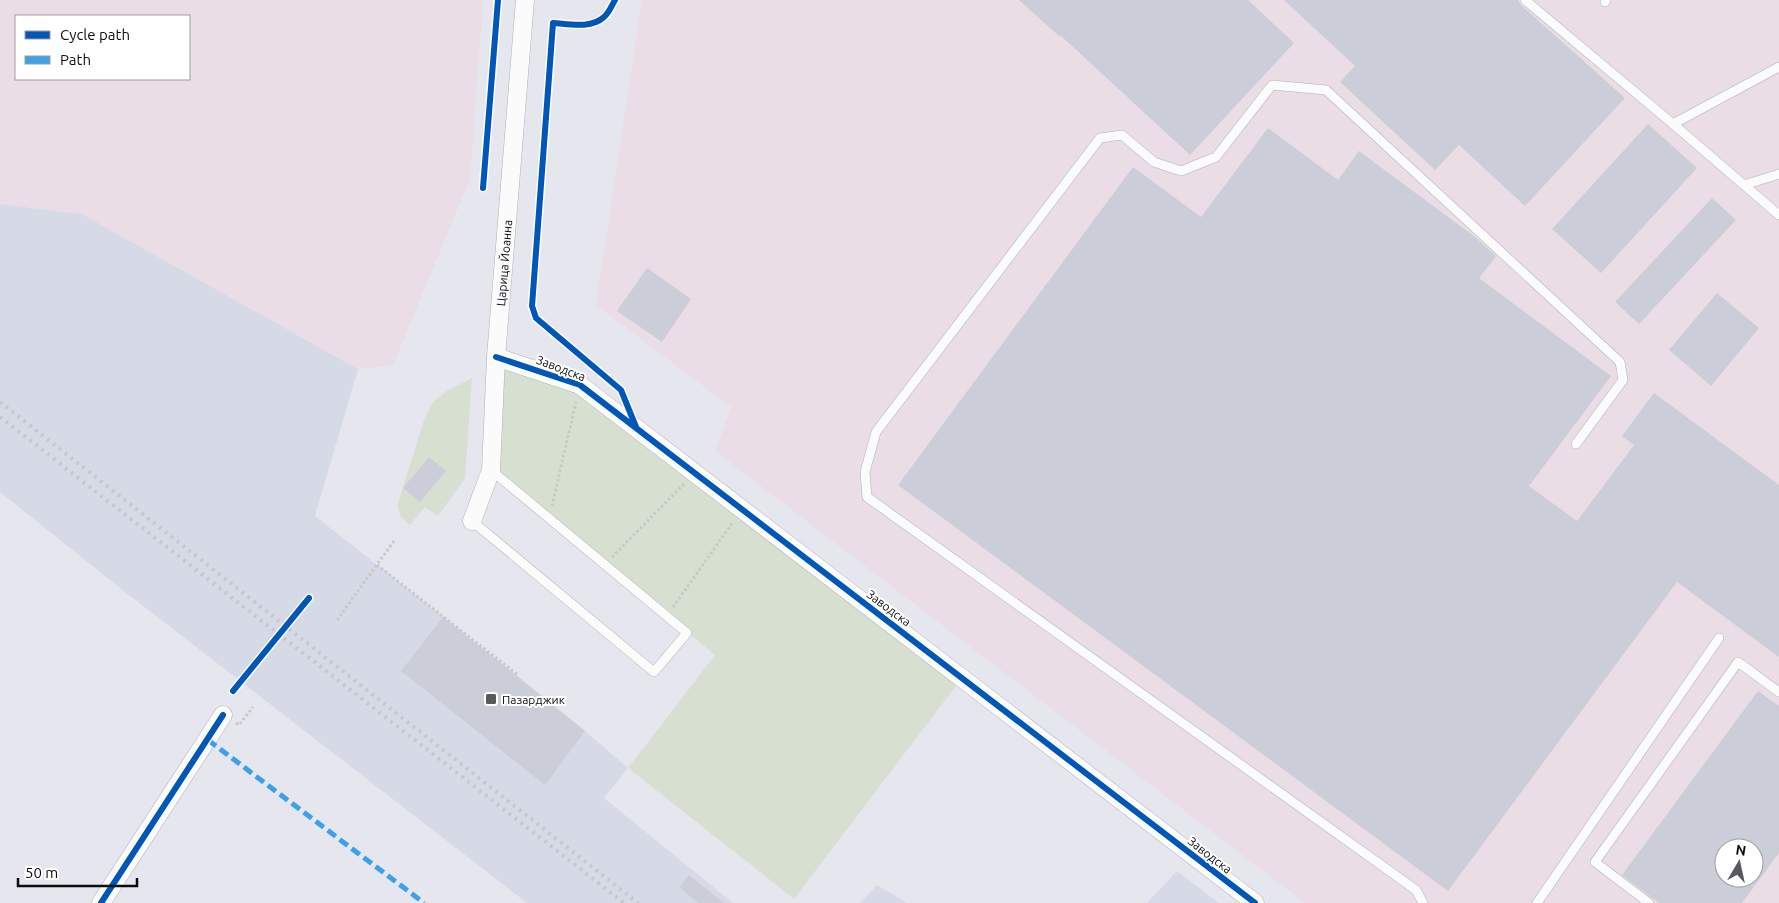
<svg xmlns="http://www.w3.org/2000/svg" width="1779" height="903" font-family="Ubuntu,sans-serif">
  <style>
    .built { fill: #d6d9e6 }
    .industrial { fill: #eadde5; fill-rule: evenodd }
    .green { fill: #d7e0d0 }
    .building { fill: #cbced9; fill-rule: evenodd }
    .lines { fill: none; stroke-linecap: round; stroke-linejoin: round }
    .service-casing { stroke: #b0b1b6; stroke-width: 10 }
    .minor-casing { stroke: #b0b1b6; stroke-width: 19 }
    .path { stroke: #c8c8ca; stroke-width: 3; stroke-dasharray: 2.5 2.5; stroke-linecap: butt }
    .service { stroke: #fbfbfc; stroke-width: 9 }
    .minor { stroke: #fbfbfc; stroke-width: 18 }
    .rail { stroke: #c6c7c9; stroke-width: 4; stroke-dasharray: 2.5 5; stroke-linecap: butt }
    .quiet { stroke: #3ca1ea; stroke-width: 5; stroke-dasharray: 10 5; stroke-linecap: butt }
    .cycleway-casing { stroke: #fff; stroke-width: 9 }
    .cycleway { stroke: #0057b8; stroke-width: 6 }
    .poi-dot { fill: #58595d; stroke: #fff; stroke-width: 2 }
    .labels { text-anchor: middle; dominant-baseline: central; stroke-width: 4; stroke-linejoin: round; paint-order: stroke }
    .street-label { font-size: 12px; fill: #0b0c0f; stroke: #fff }
    .poi-label { font-size: 12px; fill: #0b0c0f; stroke: #fff; text-anchor: start }
  </style>
  <rect width="100%" height="100%" fill="#e6e7ee"/>
  <path class="built" d="M0,204L82,214L358,369L315,516L518,676L585,731L628,768L604,798L733,903H527L129,595L0,492Z
    M1177,871L1219,903H1147Z
    M877,885L907,903H860Z"/>
  <path class="industrial" d="M0,0H483L470,179L393,365L358,369L82,214L0,204ZM16,16H189V79H16Z
    M642,0H1779V903H1305L715,451L731,407L596,305ZM1724,848H1754V878H1724Z"/>
  <path class="green" d="M496,357L580,385L962,678L794,899L628,768L715,655L491,470Z
    M472,378L465,478L438,516L425,507L410,525L401,517L397,506L425,417L434,401L448,390Z"/>
  <path class="building" d="M1019,0H1248L1294,43L1190,155L1060,35L1059,36Z
    M1284,0H1518L1521,5L1625,98L1525,206L1459,145L1435,170L1340,82L1355,66Z
    M1648,124L1697,168L1601,273L1552,229Z
    M1268,128L1338,180L1359,151L1475,237L1496,256L1479,278L1611,376L1529,486L1577,521L1634,445L1622,436L1654,393L1779,485V657L1677,582L1448,891L898,485L1133,167L1201,217Z
    M1712,198L1736,220L1639,324L1615,302Z
    M647,268L691,299L662,342L617,311Z
    M1717,293L1759,328L1711,386L1669,350Z
    M429,457L446,471L420,502L403,488Z
    M443,617L585,731L545,785L401,671Z
    M1758,691L1779,706V853L1742,903H1659L1622,875ZM1724,848H1754V878H1724Z
    M689,875L724,903H698L679,887Z"/>
  <g class="lines">
    <defs>
      <path id="service" d="M1525,0L1673,124L1779,215
        M1605,2L1606,0
        M1673,124L1779,67
        M1744,185L1779,174
        M472,521L654,672L687,633L491,470
        M1423,903L1416,890L867,497L865,472L876,432L1100,138L1122,135L1154,162L1181,171L1216,157L1272,85L1326,90L1620,362L1623,380L1576,444
        M1537,903L1719,638
        M1649,903L1595,862L1738,662L1779,692"/>
      <g id="minor">
        <path d="M496,357L580,385L1255,903"/>
        <path id="s1" d="M472,521L491,470L496,357L525,0"/>
        <path d="M101,903L223,715"/>
      </g>
    </defs>
    <use href="#service" class="service-casing"/>
    <use href="#minor" class="minor-casing"/>
    <path class="path" d="M552,506L576,402
      M612,557L685,483
      M377,565L518,675
      M673,607L733,522
      M337,620L394,541
      M236,723L239,725L253,707"/>
    <use href="#service" class="service"/>
    <use href="#minor" class="minor"/>
    <path class="rail" d="M0,402L638,903
      M0,417L624,903"/>
    <path class="quiet" d="M208,740L424,903"/>
    <defs>
      <path id="cycleway" d="M615,0C612,5 609,13 604,17C591,29 569,24 553,23L532,306L536,318L621,390L636,427
        M483,188L498,0
        M496,357L580,385L1255,903
        M233,691L309,598
        M101,903L223,715"/>
    </defs>
    <use href="#cycleway" class="cycleway-casing"/>
    <use href="#cycleway" class="cycleway"/>
  </g>
  <rect class="poi-dot" x="485" y="693" width="12" height="12" rx="2.5"/>
  <g class="labels">
    <g class="street-label">
      <text stroke="none"><textPath href="#s1" startOffset="262">Царица Йоанна</textPath></text>
      <text transform="translate(561 368) rotate(21)">Заводска</text>
      <text transform="translate(889 608) rotate(37)">Заводска</text>
      <text transform="translate(1210 855) rotate(38)">Заводска</text>
    </g>
    <g class="poi-label">
      <text x="502" y="699">Пазарджик</text>
    </g>
  </g>
  <rect x="15" y="15" width="175" height="65" fill="#ffffff" stroke="#9d9e9f"/>
  <rect x="25" y="31" width="25" height="8" fill="#0057b8" stroke="#9d9e9f"/>
  <text x="60" y="40" font-size="15" fill="#0b0c0f">Cycle path</text>
  <rect x="25" y="56" width="25" height="8" fill="#3ca1ea" stroke="#9d9e9f"/>
  <text x="60" y="65" font-size="15" fill="#0b0c0f">Path</text>
  <g transform="translate(1739 863) rotate(9)"><circle r="24" fill="#ffffff" stroke="#9d9e9f"/>
  <path d="M0-4L9 19L0 12L-9 19Z" fill="#58595d"/>
  <text y="-8" font-size="14" font-weight="bold" text-anchor="middle" fill="#0b0c0f">N</text>
  </g>
  <path d="M18 878v8h119v-8" fill="none" stroke="#0b0c0f" stroke-width="2.5"/>
  <text x="25" y="878" font-size="15" fill="#0b0c0f" stroke="#ffffff" stroke-width="4" paint-order="stroke">50 m</text>
</svg>
